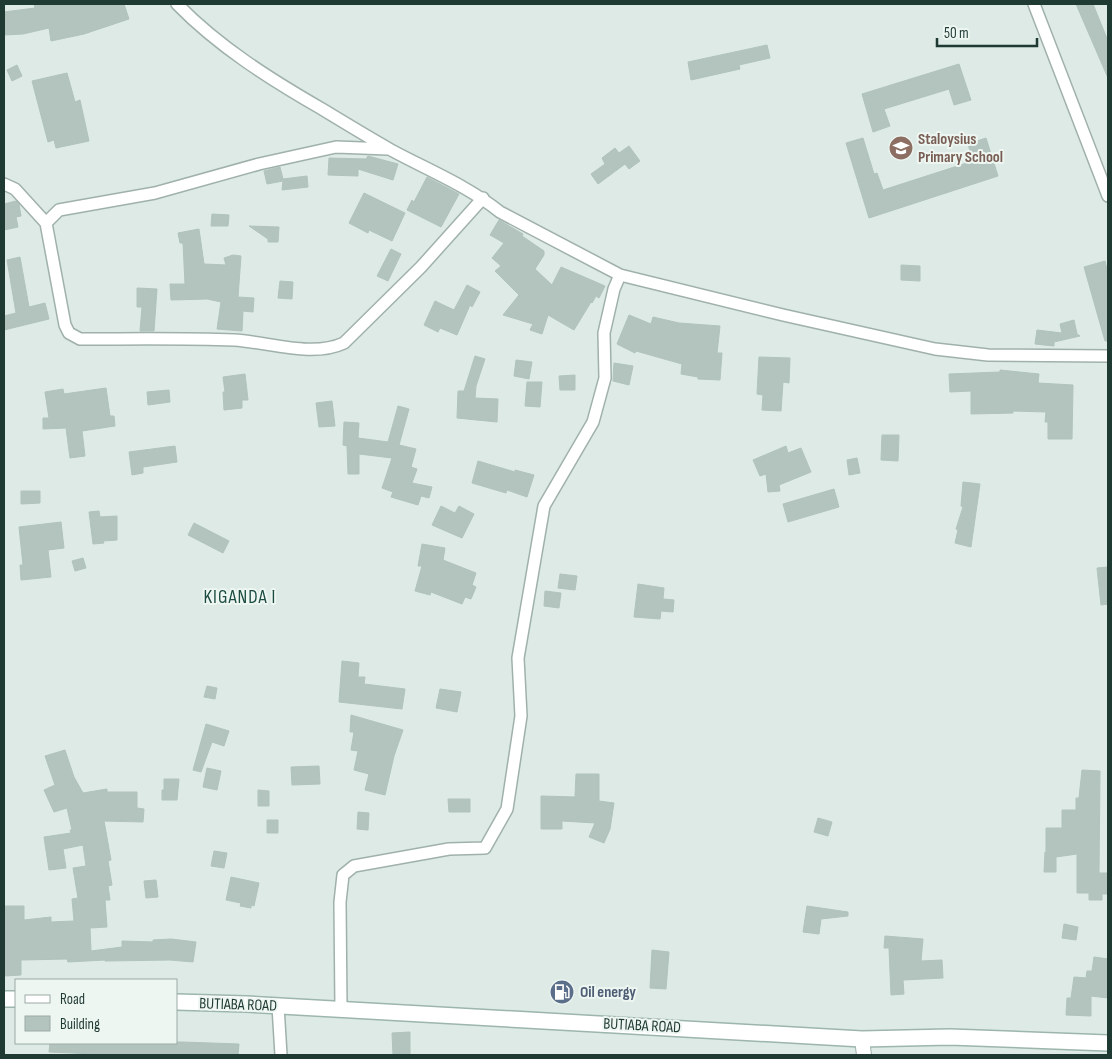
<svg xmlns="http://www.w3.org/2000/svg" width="1112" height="1059" font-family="'Sofia Sans Condensed',sans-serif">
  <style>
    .building { fill: #b3c4be; stroke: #b0c3bc }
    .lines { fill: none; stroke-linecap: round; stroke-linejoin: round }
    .minor-casing { stroke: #a0b1ac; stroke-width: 14 }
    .tertiary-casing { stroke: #a0b1ac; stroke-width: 16 }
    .secondary-casing { stroke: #9cb5ad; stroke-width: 18 }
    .minor { stroke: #fff; stroke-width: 11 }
    .tertiary { stroke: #fff; stroke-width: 14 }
    .secondary { stroke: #fff; stroke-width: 15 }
    .labels { text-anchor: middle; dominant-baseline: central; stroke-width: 4; stroke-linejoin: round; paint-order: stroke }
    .education-label { font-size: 16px; font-weight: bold; fill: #785e54; stroke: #eef6f2; text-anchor: start }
    .service-label { font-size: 16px; font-weight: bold; fill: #4e5e75; stroke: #eef6f2; text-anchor: start }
    .street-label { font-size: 16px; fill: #1f3933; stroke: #eef6f2 }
    .quarter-label { font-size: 19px; letter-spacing: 1px; fill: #1b4b41; stroke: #eef6f2 }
  </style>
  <rect width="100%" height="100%" fill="#ddeae5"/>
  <path class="building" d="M34,4H124L129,19L84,34L51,41L49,28L23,34L4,35V12L35,8Z
    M1076,4H1093L1108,41V78Z
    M767,45L770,58L739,65L740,69L691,80L688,62Z
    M959,64L971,100L954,105L949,89L884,109L890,126L873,132L862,94Z
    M17,65L22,76L12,81L7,70Z
    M67,73L75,102L80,100L89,141L56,148L54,140L48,142L32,81Z
    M863,138L874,174L877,173L883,190L973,161L968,144L986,138L998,176L869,218L846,143Z
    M629,146L640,161L629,169L625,164L598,184L591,174L605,164L602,158L615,148L619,153Z
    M368,156L398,164L393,180L358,169V176L328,175L329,158L366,159Z
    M280,167L283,179L307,176L308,187L282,190L283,181L267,184L264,171Z
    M427,177L459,194L441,227L407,210L412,200L414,202Z
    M364,193L405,213L392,241L369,230L368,233L349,223Z
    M16,201L19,204L21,216L16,217L18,227L4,230V204Z
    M212,214L229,215L228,226H211Z
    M499,220L523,234L522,236L544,251V255L535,269L552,285L561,267L605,286L599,298L596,296L592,303L591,302L574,330L548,315L542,334L530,330L533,324L503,315L519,295L495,271L501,266L492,258L504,243L490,235Z
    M249,226L279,227L278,242H268V239Z
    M199,229L204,264L226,265L224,258L233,255L241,256L238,297L254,298L253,312L243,311L242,331L217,329L221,302L207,299L171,300L170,284H185L183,243H180L178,233Z
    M391,249L401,254L388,281L377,276Z
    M20,257L29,307L45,303L49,319L4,330V316L16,313L7,260Z
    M1105,261L1108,274V341H1105L1084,267Z
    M901,265L920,266V281L901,280Z
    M280,281L293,282L292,299L278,298Z
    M467,285L480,292L472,307L470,305L457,335L440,328L438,332L424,325L435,301L454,310Z
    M137,288L157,289L154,331H140L142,307H137Z
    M629,315L651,324L653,317L679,323L720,326L717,353H722L720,380L698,379V377L681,374L682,364L636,351L635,353L617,344Z
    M1074,320L1077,334L1080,336L1054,342V346L1035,344L1037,330L1062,333L1060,324Z
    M475,356L485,359L476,386L475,398L498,399L497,422L457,418L458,391H464Z
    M759,357L790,358L789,383L783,382L781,411L762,410L763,395L757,394Z
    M516,360L532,362L529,379L514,376Z
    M614,363L633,366L629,385L613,381Z
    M1000,370L1039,374L1038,383L1073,385L1072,439H1048V422H1045L1046,412L1013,411V413L971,414V391L950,392L949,374L1000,372Z
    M245,374L248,400H242V408L224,410L223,392H225L223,377Z
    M575,375V390H560L559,376Z
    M527,382H542L540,407L525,406Z
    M106,388L110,416H114L115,426L82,431L85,456L70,458L66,428L43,429V418H49L45,392L63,389L64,394Z
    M169,390L170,402L148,405L147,392Z
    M332,401L335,426L319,427L316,403Z
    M398,406L409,409L399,445L416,449L411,467L417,469L412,483L432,487L429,498L421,496L418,505L391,497L393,492L382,488L392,458L359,454V474H348L347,446L343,445L344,422L359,423L358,438L388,442Z
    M882,435H899L898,461L881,460Z
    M175,446L177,462L143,467V473L132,475L129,452Z
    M786,446L788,453L801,448L811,472L779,485L780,491L768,492L766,474L760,476L753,460Z
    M857,458L860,473L849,475L847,460Z
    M478,461L515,472V470L534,475L527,497L507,490L506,493L472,483Z
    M963,482L980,484L971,547L955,543L958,530L956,529L963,507L961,506Z
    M834,489L839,507L788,522L783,504Z
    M21,491H40V503L21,504Z
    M441,506L455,513L459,506L474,514L462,538L432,525Z
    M99,511L100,517L117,516V540L103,541L104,543L93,544L89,512Z
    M61,522L64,548L48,550L51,577L21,580L20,565H23L19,527Z
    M194,523L229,541L223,553L188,535Z
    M422,544L445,548L443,560L476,573L472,585L476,587L471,599L465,597L462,604L431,592L430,595L415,591L422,566H418Z
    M83,558L86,568L75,571L72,561Z
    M1108,567V604L1101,605L1097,568Z
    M560,574L577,576L575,590L558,588Z
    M638,584L664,588L663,599L674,600L673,612L661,611L660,619L634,617Z
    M545,591L561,593L559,608L544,606Z
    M342,661L359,663L358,677H365L364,684L405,689L402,709L339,702Z
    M207,686L217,688L215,699L204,697Z
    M440,689L461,692L457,712L436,708Z
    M351,715L403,730L394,756L385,795L365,790L369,774L354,770L358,751L351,750L354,732H350Z
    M206,724L229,731L224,746L212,742L201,772L193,770Z
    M65,750L74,777L83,793L107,789V792H137V808L144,809L143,822L104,821L111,860L108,861L112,885L108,886L110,900H105L107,927L90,928L91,951L122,947V941L153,942V940L171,939L196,942L193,962L170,960L105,961V960L68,962L67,959L21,960V975L4,976V906H24V920L51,917V922L74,921L72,899L78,898L73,868L86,866L83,845L63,849L66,868L49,870L44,837L71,833L70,830H72L67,808L54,812L44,790L55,785L45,756Z
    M319,766L320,784L292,785L291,767Z
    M207,768L221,771L217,790L203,787Z
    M1082,770L1100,771L1099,873H1108V894H1102V900H1089V893H1077V854L1056,857V872H1044L1045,852H1046V828H1062V810H1076V798H1079Z
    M576,774H599V801L614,803L610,829L604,843L589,837L595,823L562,821V829H541V796L575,797Z
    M164,779H179L177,800H162V790H164Z
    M258,790L269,791V806H258Z
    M448,799H470V812H449Z
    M358,812L369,813L368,830L357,829Z
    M818,818L832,822L828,836L814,832Z
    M267,820H278V833H267Z
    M214,851L227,853L224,868L211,866Z
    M231,877L259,883L254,906L251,905V908L240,906L241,903L226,900Z
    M156,880L158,897L146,898L144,881Z
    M807,906L848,912V916L821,919L819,934L803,932Z
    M1064,924L1078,927L1076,940L1062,938Z
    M885,936L923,939L921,961L942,960L943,978L903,980L904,994L891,995L889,948H884Z
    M652,950L669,952L666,989L650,988Z
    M1094,957L1108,959V998L1091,996V1016L1066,1015L1067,998H1071L1074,977L1086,978L1087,971H1092Z
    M410,1032V1055H393L392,1033Z
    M182,1042L239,1044L238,1055H96V1054L49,1052L50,1043Z"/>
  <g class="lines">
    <defs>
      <path id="minor" d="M177,4C219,47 270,79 322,109C345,123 368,137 391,150C428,170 468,186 500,212L620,275L783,315L935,349L988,355L1108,356
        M1034,4L1108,196
        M388,149L336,147L259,164L155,193L59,210L46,223L65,325L69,333L80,339C131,339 183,338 234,340C269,342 312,358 344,343L421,267L483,198
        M4,184L15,189L46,223
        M278,1006L281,1055
        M341,1009L340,902L343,875L354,866L449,849L485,848L507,809L521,716L518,658L544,506L593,422L605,378L604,333L614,289L620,275"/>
      <path id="tertiary" d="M862,1039L864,1055"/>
      <path id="secondary" d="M4,999H16
        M176,1002L246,1004L862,1039L950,1037L1108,1043"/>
    </defs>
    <use href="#minor" class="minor-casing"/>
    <use href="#tertiary" class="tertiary-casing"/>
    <use href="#secondary" class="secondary-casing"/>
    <use href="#minor" class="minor"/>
    <use href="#tertiary" class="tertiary"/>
    <use href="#secondary" class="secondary"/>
  </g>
  <defs>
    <symbol id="school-disc" viewBox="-11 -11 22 22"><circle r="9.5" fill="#8d6e63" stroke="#eef6f2"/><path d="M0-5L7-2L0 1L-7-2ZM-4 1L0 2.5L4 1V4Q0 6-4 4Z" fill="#fff"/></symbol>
    <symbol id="fuel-disc" viewBox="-11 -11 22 22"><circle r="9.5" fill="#5c6f8a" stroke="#eef6f2"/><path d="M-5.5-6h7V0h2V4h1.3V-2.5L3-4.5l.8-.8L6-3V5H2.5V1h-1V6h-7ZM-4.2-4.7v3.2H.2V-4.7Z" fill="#fff"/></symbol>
  </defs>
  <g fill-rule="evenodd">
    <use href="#school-disc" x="887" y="134" width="28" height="28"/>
    <use href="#fuel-disc" x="548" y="978" width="28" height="28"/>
  </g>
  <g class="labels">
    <g class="education-label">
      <text x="918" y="139">Staloysius<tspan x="918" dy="18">Primary School</tspan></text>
    </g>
    <g class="service-label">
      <text x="580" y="992">Oil energy</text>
    </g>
    <g class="street-label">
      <text transform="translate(238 1005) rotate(2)">BUTIABA ROAD</text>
      <text transform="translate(642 1026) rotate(3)">BUTIABA ROAD</text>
    </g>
    <g class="quarter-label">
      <text x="240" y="597">KIGANDA I</text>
    </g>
  </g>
  <rect width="1112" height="1059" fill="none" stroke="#1f3933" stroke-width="10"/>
  <rect x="15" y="979" width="162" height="65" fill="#eef6f2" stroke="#9baaa6"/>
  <rect x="25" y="995" width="25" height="8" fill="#ffffff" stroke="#9baaa6"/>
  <text x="60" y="1004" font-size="15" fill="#1f3933">Road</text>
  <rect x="25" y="1016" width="25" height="15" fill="#b3c4be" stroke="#9baaa6"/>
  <text x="60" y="1029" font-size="15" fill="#1f3933">Building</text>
  <path d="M937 38v8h100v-8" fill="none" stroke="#1f3933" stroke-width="2.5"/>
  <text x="944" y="38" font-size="15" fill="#1f3933" stroke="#eef6f2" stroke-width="4" paint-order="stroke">50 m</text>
</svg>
